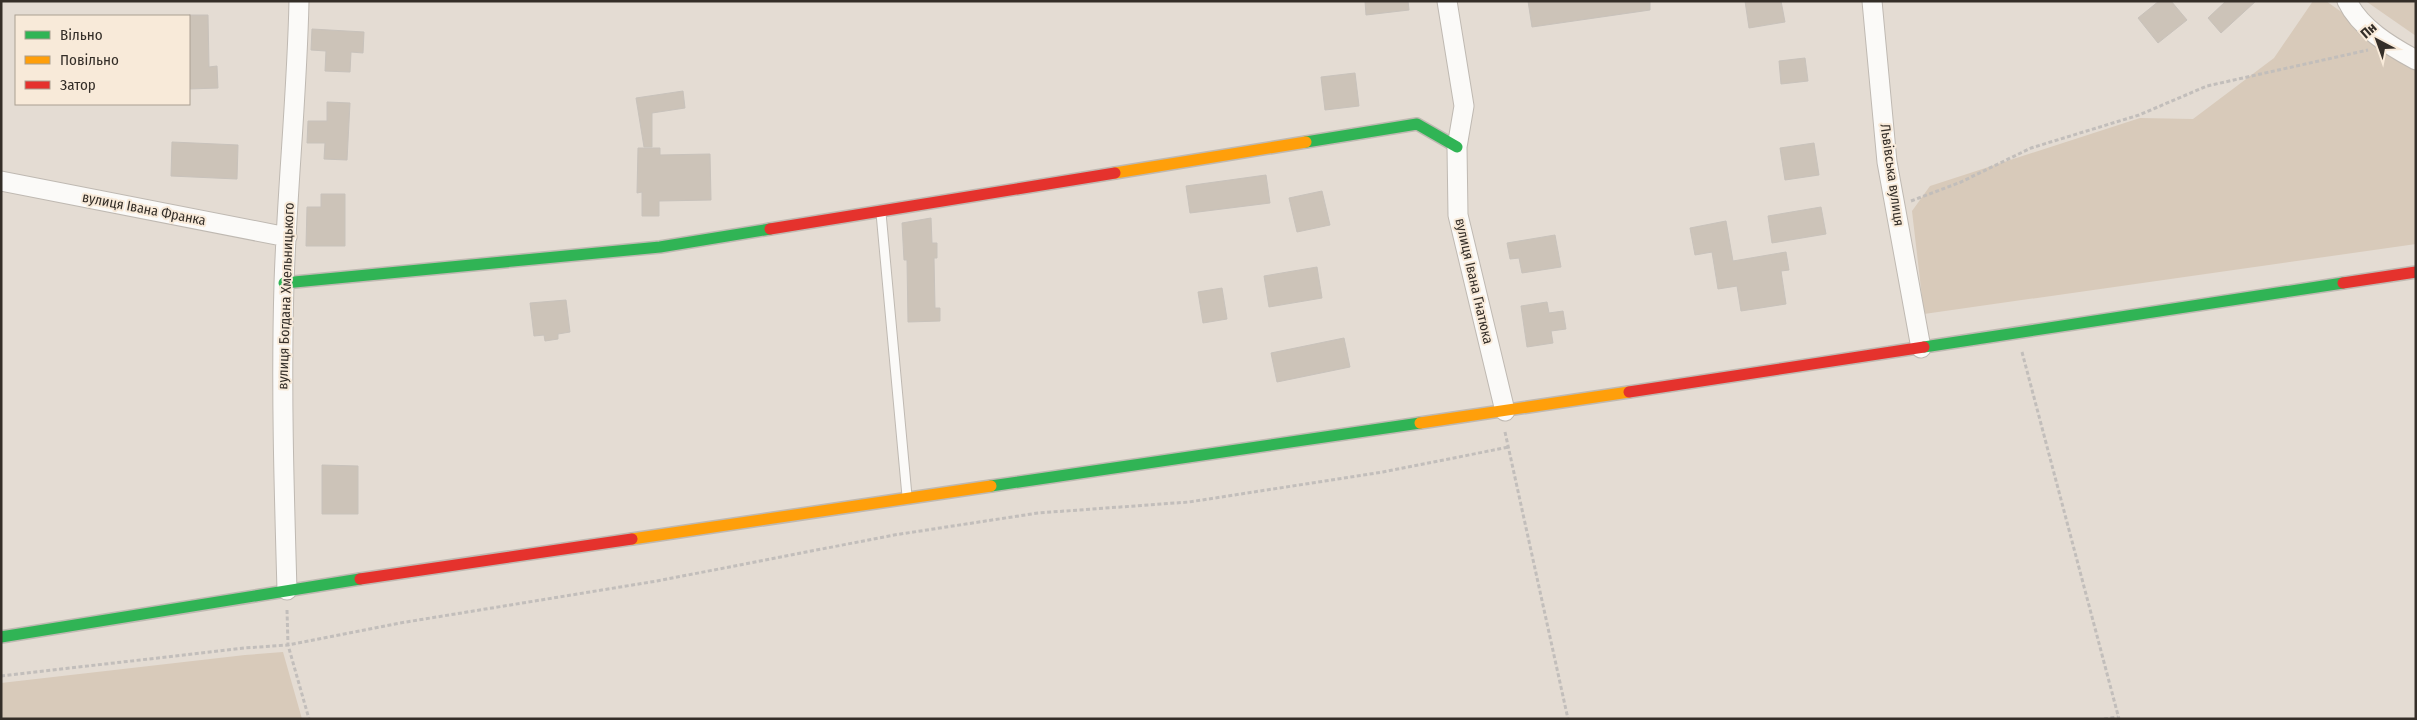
<svg xmlns="http://www.w3.org/2000/svg" width="2417" height="720" font-family="'Fira Sans Condensed',sans-serif">
  <style>
    .green { fill: #d8caba }
    .building { fill: #ccc3b8; stroke: #c8c2bb }
    .lines { fill: none; stroke-linecap: round; stroke-linejoin: round }
    .lane-casing { stroke: #bfb9b2; stroke-width: 11 }
    .street-casing { stroke: #bfb9b2; stroke-width: 21 }
    .fast-casing { stroke: #bfb9b2; stroke-width: 14 }
    .slow-casing { stroke: #bfb9b2; stroke-width: 14 }
    .jam-casing { stroke: #bfb9b2; stroke-width: 14 }
    .path { stroke: #c2bebb; stroke-width: 3; stroke-dasharray: 4 2.5; stroke-linecap: butt }
    .lane { stroke: #fbfaf8; stroke-width: 9 }
    .street { stroke: #fbfaf8; stroke-width: 19 }
    .fast { stroke: #30b455; stroke-width: 11 }
    .slow { stroke: #ff9f0a; stroke-width: 11 }
    .jam { stroke: #e5322d; stroke-width: 11 }
    .labels { text-anchor: middle; dominant-baseline: central; stroke-width: 4; stroke-linejoin: round; paint-order: stroke }
    .street-label { font-size: 14px; fill: #342e28; stroke: #f8ead9 }
  </style>
  <rect width="100%" height="100%" fill="#e4dcd3"/>
  <path class="green" d="M2313,1H2326L2416,65V244L1924,314L1912,211L1930,186L2140,118L2193,119L2274,58Z
    M2367,1H2416V36L2367,2Z
    M283,652L302,719H1V683L245,655Z"/>
  <path class="building" d="M1365,1H1408L1409,10L1366,15Z
    M1528,1H1650V10L1532,27Z
    M1745,1H1781L1785,22L1749,28Z
    M2159,1H2171L2187,20L2158,43L2138,18Z
    M2226,1H2256L2221,33L2208,18Z
    M189,15H208L209,67L217,66L218,88L189,89Z
    M312,29L364,32L363,53L351,52L350,72L325,71L326,51L311,50Z
    M1805,58L1808,81L1781,84L1779,61Z
    M1355,73L1359,106L1325,110L1321,77Z
    M683,91L685,108L652,113V147H644L636,98Z
    M327,102L350,103L347,160L324,159L325,143H307L308,121H327Z
    M172,142L238,145L237,179L171,176Z
    M1814,143L1819,175L1785,180L1780,148Z
    M638,148H660V155L710,154L711,200L659,201V216H642V192L637,193Z
    M1266,175L1270,203L1190,213L1186,186Z
    M1322,191L1330,225L1297,232L1289,198Z
    M321,194H345V246H306L307,207H321Z
    M1821,207L1826,234L1772,243L1768,216Z
    M931,218L932,243H937V258H934L935,308H940V321L908,322L907,260H904L902,223Z
    M1726,221L1733,261L1786,252L1789,270L1781,271L1786,304L1741,311L1737,286L1718,289L1712,252L1695,255L1690,228Z
    M1555,235L1561,267L1522,273L1519,258L1510,259L1507,243Z
    M1317,267L1322,298L1269,307L1264,276Z
    M1222,288L1227,319L1203,323L1198,292Z
    M566,300L570,332L558,334V339L545,341L544,335L534,336L530,303Z
    M1547,302L1549,313L1563,311L1566,329L1551,331L1553,343L1527,347L1521,306Z
    M1344,338L1350,367L1277,382L1271,353Z
    M322,465L358,466V514H322Z"/>
  <g class="lines">
    <defs>
      <path id="lane" d="M881,213L907,496"/>
      <path id="street" d="M1447,1L1464,106L1457,147L1458,215L1505,411
        M1872,1L1887,162L1921,348
        M2347,1C2360,28 2390,46 2416,60
        M1,181L287,237
        M287,590C284,488 281,386 284,284C287,190 297,96 299,1"/>
      <path id="fast" d="M1306,142L1417,124L1457,147
        M284,283L660,247L770,229
        M1924,347L2343,283
        M991,486L1420,423
        M1,637L360,579"/>
      <path id="slow" d="M1115,173L1306,142
        M1420,423L1629,392
        M632,539L991,486"/>
      <path id="jam" d="M770,229L1115,173
        M2343,283L2416,272
        M1629,392L1924,347
        M360,579L632,539"/>
    </defs>
    <use href="#lane" class="lane-casing"/>
    <use href="#street" class="street-casing"/>
    <use href="#fast" class="fast-casing"/>
    <use href="#slow" class="slow-casing"/>
    <use href="#jam" class="jam-casing"/>
    <path class="path" d="M1911,201L1961,182L2031,148L2139,115L2207,86L2368,50
      M2022,352L2119,719
      M1505,432L1568,719
      M287,610L288,645L309,719
      M1,676L244,648L288,645L400,623L657,581L894,535L1038,513L1189,502L1383,472L1509,447
      M2104,719L2118,717"/>
    <use href="#lane" class="lane"/>
    <use href="#street" class="street"/>
    <use href="#fast" class="fast"/>
    <use href="#slow" class="slow"/>
    <use href="#jam" class="jam"/>
  </g>
  <g class="labels">
    <g class="street-label">
      <text transform="translate(1892 175) rotate(82)">Львівська вулиця</text>
      <text transform="translate(144 209) rotate(11)">вулиця Івана Франка</text>
      <text transform="translate(1474 281) rotate(77)">вулиця Івана Гнатюка</text>
      <text transform="translate(286 296) rotate(-88)">вулиця Богдана Хмельницького</text>
    </g>
  </g>
  <rect width="2417" height="720" fill="none" stroke="#342e28" stroke-width="5"/>
  <rect x="15" y="15" width="175" height="90" fill="#f8ead9" stroke="#aa9f92"/>
  <rect x="25" y="31" width="25" height="8" fill="#30b455" stroke="#aa9f92"/>
  <text x="60" y="40" font-size="15" fill="#342e28">Вільно</text>
  <rect x="25" y="56" width="25" height="8" fill="#ff9f0a" stroke="#aa9f92"/>
  <text x="60" y="65" font-size="15" fill="#342e28">Повільно</text>
  <rect x="25" y="81" width="25" height="8" fill="#e5322d" stroke="#aa9f92"/>
  <text x="60" y="90" font-size="15" fill="#342e28">Затор</text>
  <g transform="translate(2377 40) rotate(319)" stroke="#f8ead9" stroke-width="4" paint-order="stroke">
  <path d="M0-4L9 19L0 12L-9 19Z" fill="#342e28"/>
  <text y="-8" font-size="14" font-weight="bold" text-anchor="middle" fill="#342e28">Пн</text>
  </g>
</svg>
